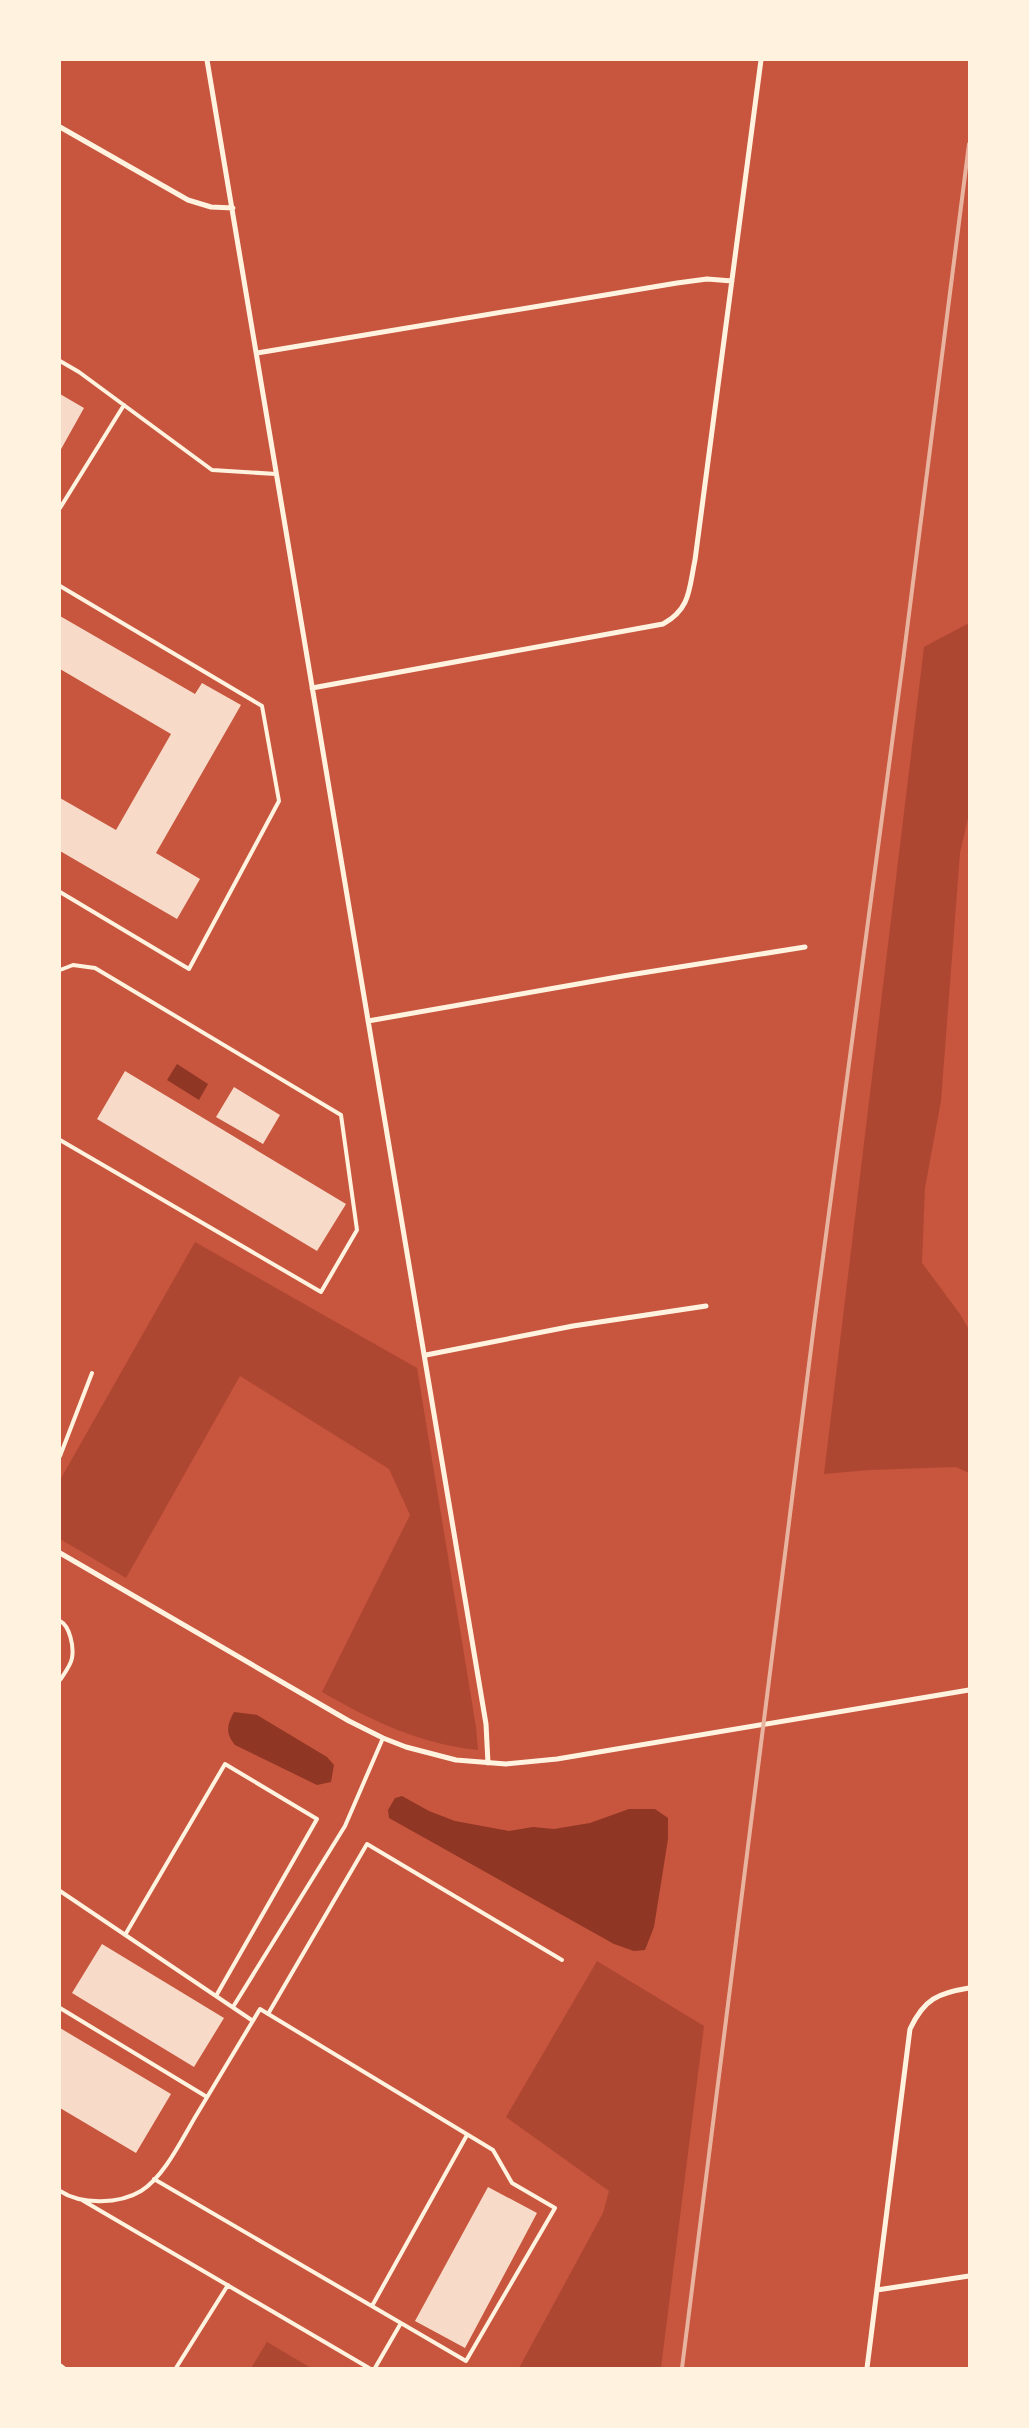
<svg xmlns="http://www.w3.org/2000/svg" width="1029" height="2428" font-family="Commissioner,sans-serif">
  <style>
    .green { fill: #ae4732 }
    .water { fill: #8f3625 }
    .building { fill: #f7dbc8 }
    .lines { fill: none; stroke-linecap: round; stroke-linejoin: round }
    .service { stroke: #fff3e0; stroke-width: 4 }
    .minor { stroke: #fff3e0; stroke-width: 5 }
    .rail { stroke: #e9b49f; stroke-width: 4 }
  </style>
  <rect width="100%" height="100%" fill="#c8553d"/>
  <path class="green" d="M969,623V814L960,853L941,1101L925,1188L922,1263L960,1314L969,1330V1473L956,1467L870,1470L824,1474L924,647Z
    M195,1242L417,1368L476,1727L478,1750C420,1744 372,1721 322,1692L410,1515L389,1469L240,1376L126,1578L60,1539V1480Z
    M597,1961L704,2026L661,2368H519L603,2213L609,2191L506,2117Z
    M267,2342L311,2368H251Z"/>
  <path class="water" d="M177,1064L208,1084L199,1100L167,1080Z
    M234,1712L257,1715L327,1757L334,1765L331,1782L317,1785L235,1745C225,1733 227,1725 234,1712Z
    M402,1796L429,1811L455,1821L509,1831L533,1827L554,1829L590,1823L629,1809H655L668,1818V1839L654,1927L645,1950L634,1951L614,1944L389,1818L388,1810L395,1798Z"/>
  <path class="building" d="M60,394L84,408L60,451Z
    M60,616L195,694L202,683L241,705L156,853L200,879L177,919L60,851V798L116,830L171,734L60,669Z
    M125,1071L346,1204L317,1251L97,1119Z
    M234,1087L280,1115L263,1144L216,1117Z
    M102,1944L224,2018L194,2067L72,1993Z
    M60,2028L171,2094L136,2153L60,2108Z
    M488,2187L537,2213L465,2348L415,2321Z"/>
  <g class="lines">
    <path class="service" d="M60,361L79,372L212,470L276,474
      M60,508L124,405
      M60,586L262,706L279,801L189,969L60,892
      M60,970L73,965L95,968L341,1115L357,1230L321,1292L60,1140
      M60,1456L92,1373
      M60,1621C70,1626 74,1647 72,1658C71,1665 64,1674 60,1680
      M60,1891L253,2021
      M125,1935L225,1764L317,1819L216,1996
      M233,2007L345,1826L383,1738
      M60,2008L207,2097
      M268,2014L367,1844L562,1960
      M60,2191C81,2205 120,2204 141,2191C165,2176 183,2137 197,2114C218,2079 239,2044 260,2009L493,2150L512,2183L555,2208L466,2361L154,2179
      M82,2200L369,2368
      M372,2306L467,2135
      M60,2365L64,2368
      M176,2368L228,2285
      M375,2368L401,2323"/>
    <path class="minor" d="M207,60L486,1724L488,1763
      M60,127L188,200L211,207L233,208
      M257,353L677,283L707,279L732,281
      M312,688L663,624C691,609 689,588 695,560L761,60
      M368,1021L623,976L805,947
      M426,1355L573,1326L706,1306
      M60,1553L349,1721L383,1738L406,1747L456,1760L506,1764L557,1759L969,1690
      M877,2290L969,2276
      M867,2368L910,2029C924,1999 938,1993 969,1988"/>
    <path class="rail" d="M682,2368L815,1317L903,661L969,144"/>
  </g>
  <rect width="1029" height="2428" fill="none" stroke="#fff3e0" stroke-width="122"/>
</svg>
